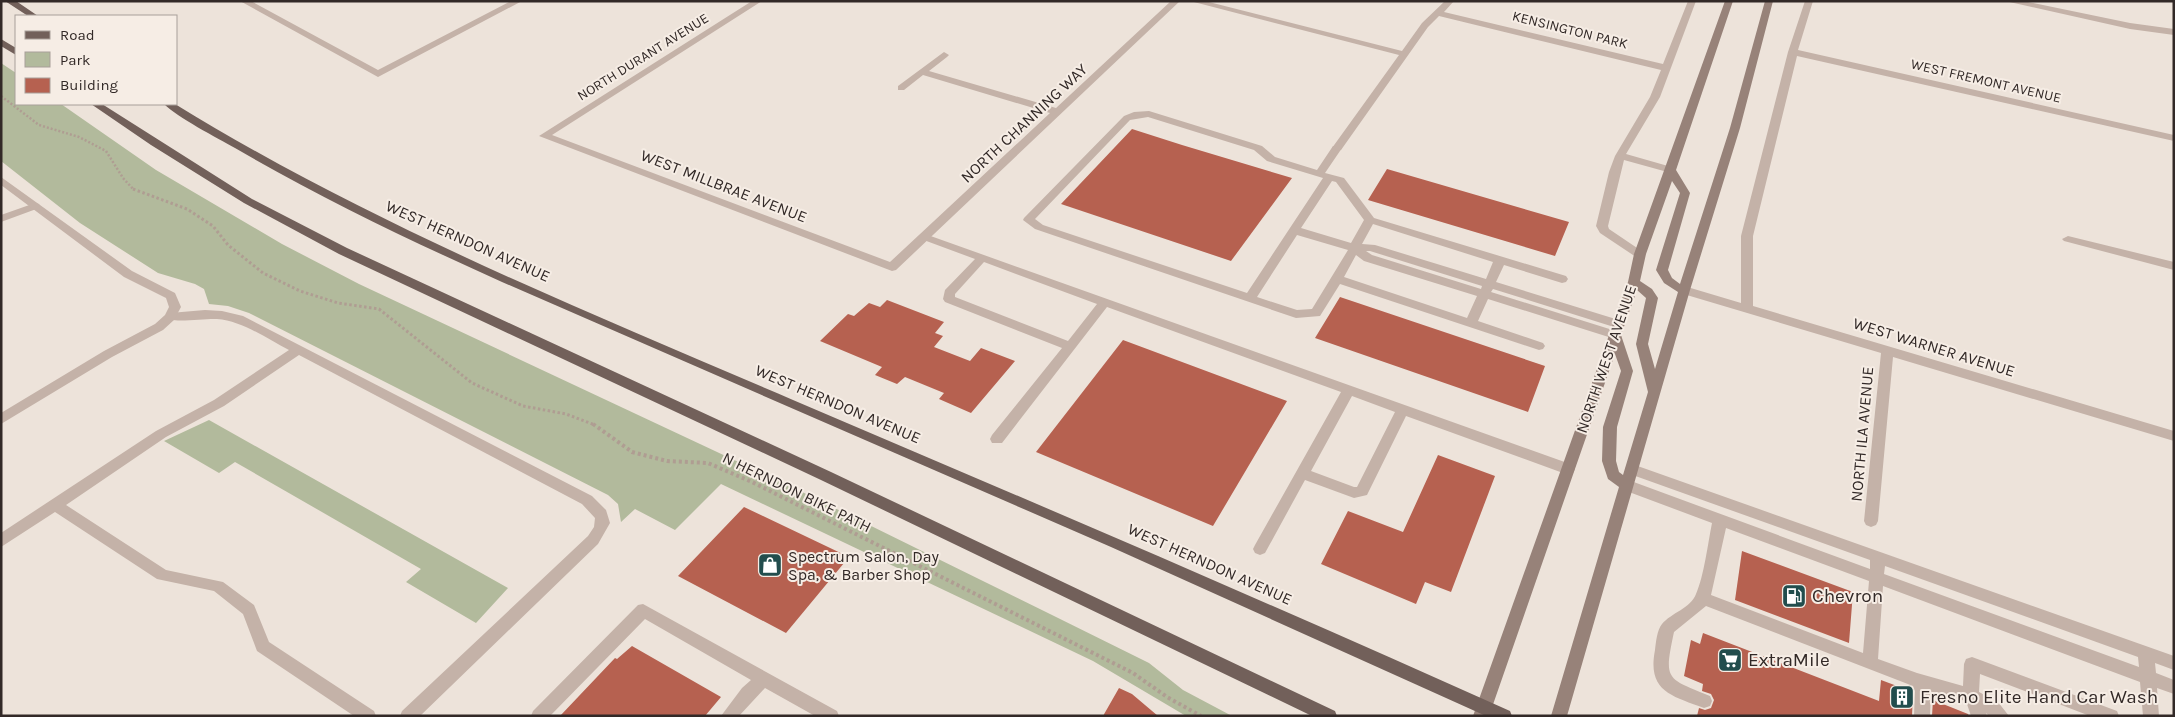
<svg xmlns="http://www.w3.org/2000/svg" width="2175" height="717" font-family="Karla,sans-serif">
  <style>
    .green { fill: #b2ba9c }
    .building { fill: #b66150 }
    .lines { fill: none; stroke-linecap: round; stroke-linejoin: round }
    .path-far2 { stroke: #af9d92; stroke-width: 2.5; stroke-dasharray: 2 2; stroke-linecap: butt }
    .path-far1 { stroke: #af9d92; stroke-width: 3; stroke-dasharray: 2.5 2.5; stroke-linecap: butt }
    .path { stroke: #af9d92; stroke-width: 4; stroke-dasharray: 3 3; stroke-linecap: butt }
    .lane { fill: #c4b2a8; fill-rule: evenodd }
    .street { fill: #c4b2a8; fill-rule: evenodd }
    .secondary { fill: #978279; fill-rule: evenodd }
    .primary { fill: #72605a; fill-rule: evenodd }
    .labels { text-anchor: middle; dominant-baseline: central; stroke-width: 4; stroke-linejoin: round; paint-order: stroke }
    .far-street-label { font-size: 14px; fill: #322927; stroke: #f6ede5 }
    .street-label { font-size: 16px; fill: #322927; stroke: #f6ede5 }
    .poi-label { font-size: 16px; fill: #322927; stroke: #f6ede5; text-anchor: start }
    .near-poi-label { font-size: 19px; fill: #322927; stroke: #f6ede5; text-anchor: start }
  </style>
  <rect width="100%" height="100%" fill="#ede3da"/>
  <path class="green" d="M1,63L16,73V104H61L156,170L282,244L359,284L796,489L1050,614L1149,663L1183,690L1232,716H1186L1093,661L721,484L675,530L635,509L621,522L618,504L608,495L249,313L228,306L209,304L204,289L195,284L158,273L80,223L1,161Z
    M209,420L508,588L476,623L406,582L421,569L235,462L219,473L164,441Z"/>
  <path class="building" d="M1132,129L1182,145L1292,178L1231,261L1061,204Z
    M1387,169L1569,222L1555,256L1368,200Z
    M1340,297L1545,366L1528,412L1315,338Z
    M887,300L944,322L935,333L943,336L934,347L970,361L981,348L1015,361L971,413L939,399L944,393L905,377L897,384L875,375L882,367L820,341L848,314L854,316L869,303L880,307Z
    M1123,340L1287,401L1213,526L1036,452Z
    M1438,455L1495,476L1451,592L1425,582L1416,604L1321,564L1348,511L1403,532Z
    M744,507L849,557L786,633L678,576Z
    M1742,551L1853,592L1849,643L1735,600Z
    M1703,633L1879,701L1881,680L1913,692L1912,716H1697L1699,708L1705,710L1711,708L1714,700L1711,694L1702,691L1703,684L1684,676L1691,640L1700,644Z
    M632,646L721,697L705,716H560L615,658L617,659Z
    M1119,688L1132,694L1158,716H1103Z
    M1933,700L1968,714L1969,716H1932Z"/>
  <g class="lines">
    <path class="path-far2" d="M1,96L39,125L79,137L106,151L123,178L134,190"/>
    <path class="path-far1" d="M133,189L187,209L213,226L228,245L263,273L300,291L338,303L379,309L472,383L523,406L566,414L595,425"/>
    <path class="path" d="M593,424L632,452L667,461L708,463L752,482L1133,673L1167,697L1201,716"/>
    <path class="lane" d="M1149,111L1262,146L1275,157L1317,170L1333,146H1341L1342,148L1325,173L1344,178L1374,218L1566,276L1568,279L1566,282L1562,283L1504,265L1496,282L1622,321L1624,324L1622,327H1614L1493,289L1491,292L1619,332L1621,335L1615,339L1488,299L1478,321L1543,343L1545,346L1543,349L1539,350L1340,284L1320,316L1296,318L1035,229L1023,220L1024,218L1124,116L1134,112ZM1148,117L1254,150L1267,161L1323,178L1247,293L1043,225L1035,219L1130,120ZM1332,181L1336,182L1364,220L1351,243L1301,228ZM1373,224L1493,262L1486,279L1375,245L1362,244ZM1297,235L1348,250L1312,309L1297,310L1257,297ZM1366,251H1370L1482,286L1481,289L1372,255ZM1356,255L1364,261L1477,296L1467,318L1344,277Z
      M35,203L39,204L40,206L39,208L1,222V215Z
      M925,234L1573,465L1575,469L1573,473H1563L1406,416L1367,495L1354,498L1305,480L1265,553L1260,555L1255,553L1253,549L1255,545L1341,392L1107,307L1002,443H992L990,439L992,435L1062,348L945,302L943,299L945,290L975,259L921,239L919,237L921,235ZM984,262L1097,304L1068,341L955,297V294ZM1352,396L1395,412L1357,487H1354L1311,471Z
      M205,310L222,311L243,316L592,496L606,510L610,523L598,544L420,716H400L402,711L588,536L594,527L595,518L582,504L299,355L224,406L166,437L66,505L166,570L223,582L254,605L269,642L374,711L376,716H354L257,651L243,614L214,591L157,579L55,512L1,547V533L156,431L214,400L289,350C267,339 243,321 217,319C206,318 170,324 164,317L170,313Z
      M1632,464L2174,656V670L2155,663L2156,673L2174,680V694L2157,688L2159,716H2143L2140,682L1883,586L1878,659L1917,673L1963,686L1964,664L1966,659L1972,657L2117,711L2119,716H2090L1980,674L1979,692L1998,702L2009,716H1989L1986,713L1987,716H1971L1966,701L1931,692L1930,716H1914L1915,691L1913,686L1706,606L1674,632C1664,680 1665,678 1710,696L1712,701L1710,706L1704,708C1671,696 1647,691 1655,650C1656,642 1657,630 1662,624C1671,613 1691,608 1696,594C1704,576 1708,543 1712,523L1621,489L1619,485L1621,481L1626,480L1631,481L1870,569V560L1627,473L1625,469L1627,465ZM1726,528L1869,581L1863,653L1711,595ZM1885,566L2138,657L2139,667L1884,574Z
      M643,604L837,711L839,716H815L765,688L739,716H721L742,688L751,680L645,619L550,716H531L533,711L638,605Z"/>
    <path class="street" d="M240,1H251L378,70L511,1H522L378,77Z
      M752,1H762L552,135L890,262L1050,113L923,75L904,90H898V86L944,52L949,55L947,57L929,71L1056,108L1171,1H1180L896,270L892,271L539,136Z
      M1190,1H1205L1402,51L1422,23L1445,1H1454L1444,12L1663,64L1688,1H1696L1660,97L1626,154L1675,168L1676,170L1671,173L1624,160L1608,226L1609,229L1646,254L1640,258L1636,257L1600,233L1596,226L1609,172L1615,156L1650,97L1661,70L1439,16L1428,27L1341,150L1337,151L1332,148L1399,55Z
      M1805,1H1813L1798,50L2174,135V141L1797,56L1753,236V306L2174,431V441L1893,357L1878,521L1876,525L1871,527L1866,525L1864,521L1881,353L1680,293L1678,290L1684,286L1741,303V236L1788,52Z
      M2005,1H2023L2130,23L2174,29V35L2130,29Z
      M1,177L132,271L175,293L181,307L174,320L163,330L112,357L1,424V413L104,351L155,324L165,315L169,307L166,298L124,277L1,185Z
      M2068,236L2174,262V270L2064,241L2062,239Z"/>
    <path class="secondary" d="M1725,1H1733L1676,170L1690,193L1668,270L1672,278L1680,284L1730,128L1765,1H1773L1740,128L1690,290L1567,716H1551L1619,487L1608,479L1602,461L1603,427L1621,371L1615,354L1489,716H1473L1628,282L1634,254ZM1672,181L1680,193L1656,270L1664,283L1678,292L1655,369L1648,344L1658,298L1652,289L1640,281L1646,254ZM1637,290L1646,298L1636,344L1648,392L1623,475L1619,472L1616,461L1617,427L1633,371L1621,335Z"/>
    <path class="primary" d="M5,1H16L38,16H28Z
      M1,39L16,48V55L1,46Z
      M91,104H102L252,199L347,248L831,472L1335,711L1337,716H1312L821,480L339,254L244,203L151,145Z
      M164,104H175C370,224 583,310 793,400C1033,502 1272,604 1510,711L1512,716H1486L1111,547L502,282C411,241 321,198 235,148C217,138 177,117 164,104Z"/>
  </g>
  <defs>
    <symbol id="shop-square" viewBox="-11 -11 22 22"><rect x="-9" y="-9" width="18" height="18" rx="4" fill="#224d4d" stroke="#f6ede5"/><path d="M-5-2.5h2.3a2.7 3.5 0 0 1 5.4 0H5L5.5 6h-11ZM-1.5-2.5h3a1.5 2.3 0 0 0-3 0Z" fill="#fff"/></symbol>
    <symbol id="fuel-square" viewBox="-11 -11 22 22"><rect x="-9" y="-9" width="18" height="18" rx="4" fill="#224d4d" stroke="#f6ede5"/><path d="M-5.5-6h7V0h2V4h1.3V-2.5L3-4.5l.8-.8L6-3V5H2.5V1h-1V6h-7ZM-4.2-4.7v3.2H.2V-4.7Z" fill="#fff"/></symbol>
    <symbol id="supermarket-square" viewBox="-11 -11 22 22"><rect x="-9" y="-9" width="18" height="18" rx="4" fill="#224d4d" stroke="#f6ede5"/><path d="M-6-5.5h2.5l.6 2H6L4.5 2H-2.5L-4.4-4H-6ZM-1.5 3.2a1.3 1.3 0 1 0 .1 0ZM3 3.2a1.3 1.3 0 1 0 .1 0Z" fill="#fff"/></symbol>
    <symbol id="building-square" viewBox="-11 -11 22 22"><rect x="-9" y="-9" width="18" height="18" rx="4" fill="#224d4d" stroke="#f6ede5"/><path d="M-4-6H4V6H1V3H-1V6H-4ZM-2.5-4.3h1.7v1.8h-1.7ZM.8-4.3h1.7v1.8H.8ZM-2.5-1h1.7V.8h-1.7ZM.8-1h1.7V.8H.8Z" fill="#fff"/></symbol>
  </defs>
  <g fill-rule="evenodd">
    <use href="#shop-square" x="756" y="551" width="28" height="28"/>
    <use href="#fuel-square" x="1780" y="582" width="28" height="28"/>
    <use href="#supermarket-square" x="1716" y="646" width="28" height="28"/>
    <use href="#building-square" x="1888" y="683" width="28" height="28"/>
  </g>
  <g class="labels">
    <g class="far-street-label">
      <text transform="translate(1570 30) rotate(14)">KENSINGTON PARK</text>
      <text transform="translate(643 57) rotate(-32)">NORTH DURANT AVENUE</text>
      <text transform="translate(1986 81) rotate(13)">WEST FREMONT AVENUE</text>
    </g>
    <g class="street-label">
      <text transform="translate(1024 123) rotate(-43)">NORTH CHANNING WAY</text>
      <text transform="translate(724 186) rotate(21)">WEST MILLBRAE AVENUE</text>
      <text transform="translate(468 241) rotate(24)">WEST HERNDON AVENUE</text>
      <text transform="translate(1934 347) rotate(17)">WEST WARNER AVENUE</text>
      <text transform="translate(1606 359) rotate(-71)">NORTH WEST AVENUE</text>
      <text transform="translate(838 404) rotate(23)">WEST HERNDON AVENUE</text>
      <text transform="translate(1862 434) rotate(-85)">NORTH ILA AVENUE</text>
      <text transform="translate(797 492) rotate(26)">N HERNDON BIKE PATH</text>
      <text transform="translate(1210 564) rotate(24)">WEST HERNDON AVENUE</text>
    </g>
    <g class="poi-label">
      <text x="788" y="556">Spectrum Salon, Day<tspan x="788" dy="18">Spa, &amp; Barber Shop</tspan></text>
    </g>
    <g class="near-poi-label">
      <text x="1812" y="596">Chevron</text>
      <text x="1748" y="660">ExtraMile</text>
      <text x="1920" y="697">Fresno Elite Hand Car Wash</text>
    </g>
  </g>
  <rect width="2175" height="717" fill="none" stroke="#322927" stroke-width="5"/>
  <rect x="15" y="15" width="162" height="90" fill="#f6ede5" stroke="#a89f99"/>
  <rect x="25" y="31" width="25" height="8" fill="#72605a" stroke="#a89f99"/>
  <text x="60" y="40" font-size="15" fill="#322927">Road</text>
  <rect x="25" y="52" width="25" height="15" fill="#b2ba9c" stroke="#a89f99"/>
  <text x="60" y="65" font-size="15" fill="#322927">Park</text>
  <rect x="25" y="78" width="25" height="15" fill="#b66150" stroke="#a89f99"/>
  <text x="60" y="90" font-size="15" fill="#322927">Building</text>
</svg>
